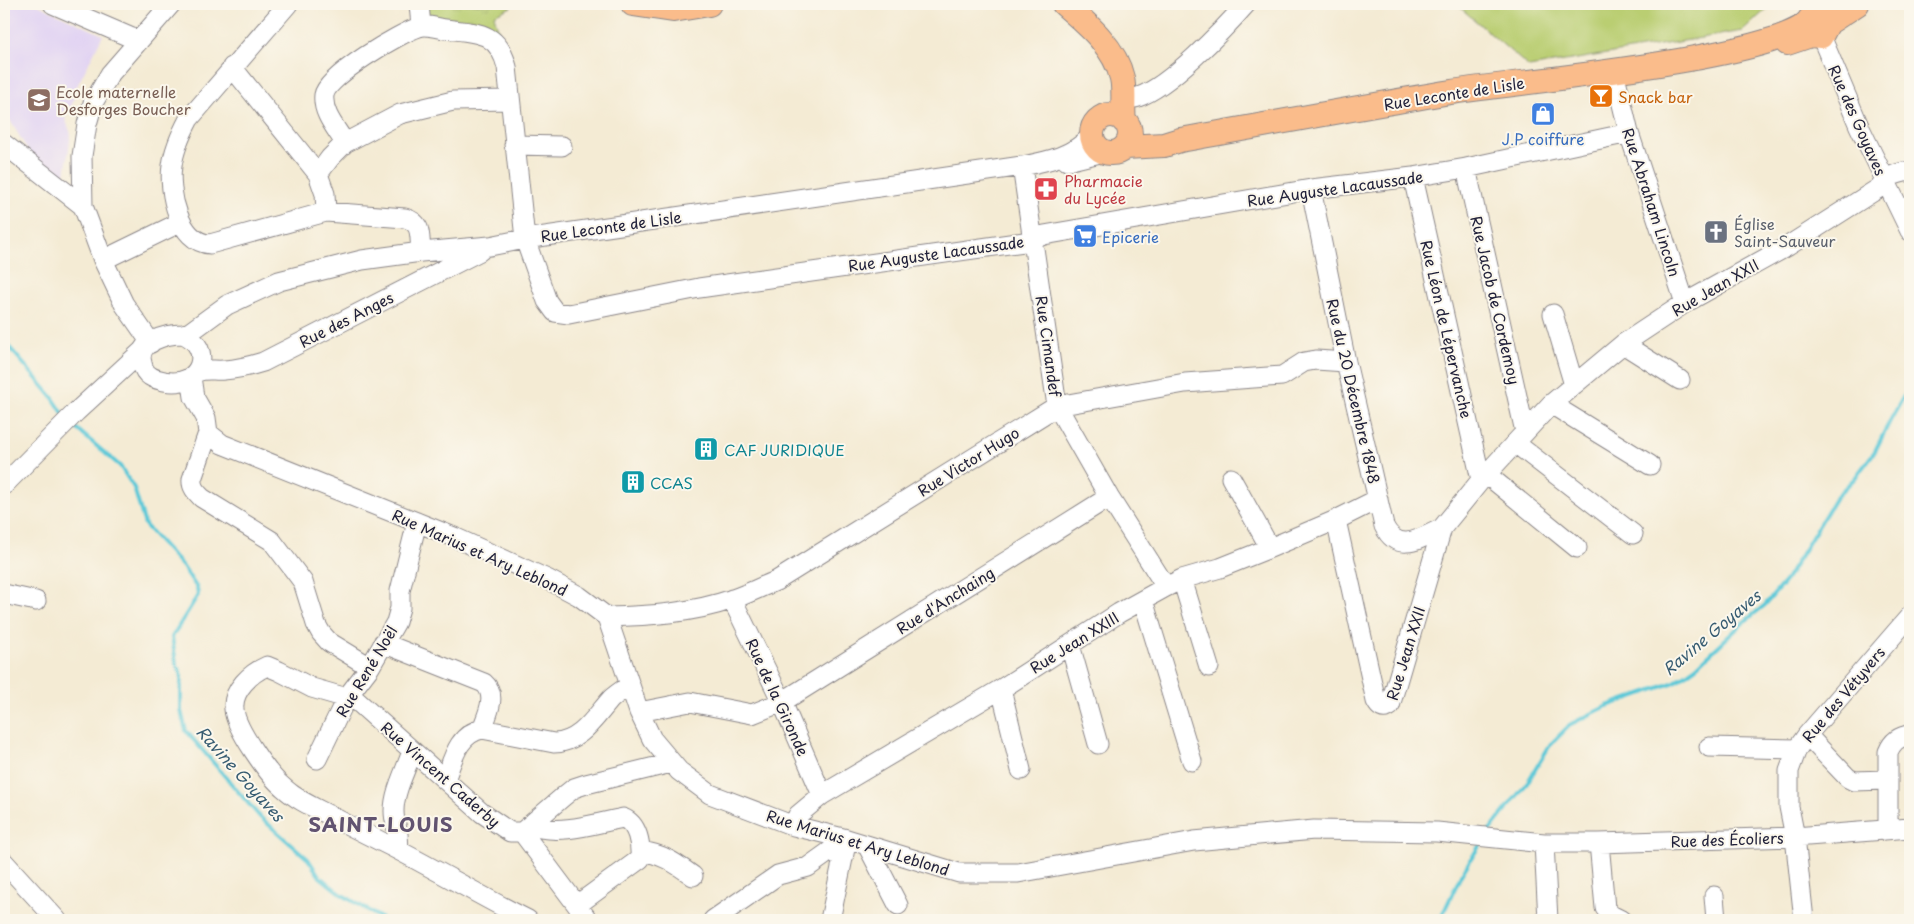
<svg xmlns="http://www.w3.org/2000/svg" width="1914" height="924" font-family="'Playpen Sans',sans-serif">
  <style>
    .built { fill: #e2d4f3 }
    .grass { fill: url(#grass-tufts); stroke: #6e7856 }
    .green { fill: #bace72; stroke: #6e7856 }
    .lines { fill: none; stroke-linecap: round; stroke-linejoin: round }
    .stream { stroke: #5ec9d8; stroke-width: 4 }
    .minor-casing { stroke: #8b8688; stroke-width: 21 }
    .major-casing { stroke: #8b8688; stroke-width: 26 }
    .minor { stroke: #fff; stroke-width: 19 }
    .major { stroke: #fabc8b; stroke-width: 24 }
    .labels { text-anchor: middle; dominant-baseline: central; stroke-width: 4; stroke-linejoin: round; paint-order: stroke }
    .education-label { font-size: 15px; fill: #785e54; stroke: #fbf7ec; text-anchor: start }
    .street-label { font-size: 15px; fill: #22223b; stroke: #fbf7ec }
    .food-label { font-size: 15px; fill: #c56008; stroke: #fbf7ec; text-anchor: start }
    .shop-label { font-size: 15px; fill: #366cbe; stroke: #fbf7ec }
    .health-label { font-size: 15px; fill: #be3a42; stroke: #fbf7ec; text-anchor: start }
    .worship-label { font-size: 15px; fill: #5b616d; stroke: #fbf7ec; text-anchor: start }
    .culture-label { font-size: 15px; fill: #0d838f; stroke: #fbf7ec; text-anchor: start }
    .water-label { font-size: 16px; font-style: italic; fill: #375c72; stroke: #fbf7ec }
    .district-label { font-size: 20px; font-weight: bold; letter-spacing: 1px; fill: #615370; stroke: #fbf7ec }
  </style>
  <defs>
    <pattern id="grass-tufts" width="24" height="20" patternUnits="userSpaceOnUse" patternTransform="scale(1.25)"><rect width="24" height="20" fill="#bace72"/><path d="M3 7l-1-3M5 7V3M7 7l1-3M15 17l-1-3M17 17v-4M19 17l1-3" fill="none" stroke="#a0b164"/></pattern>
  </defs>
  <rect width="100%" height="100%" fill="#fbf7ec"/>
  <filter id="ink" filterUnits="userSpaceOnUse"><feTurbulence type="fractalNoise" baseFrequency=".02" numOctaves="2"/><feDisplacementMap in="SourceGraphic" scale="10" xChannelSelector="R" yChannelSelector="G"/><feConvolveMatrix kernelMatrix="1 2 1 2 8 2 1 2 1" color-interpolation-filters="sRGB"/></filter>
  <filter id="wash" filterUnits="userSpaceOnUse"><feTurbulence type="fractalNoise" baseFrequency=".0096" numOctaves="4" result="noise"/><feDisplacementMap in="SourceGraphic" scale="20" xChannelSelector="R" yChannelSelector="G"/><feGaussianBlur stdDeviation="1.12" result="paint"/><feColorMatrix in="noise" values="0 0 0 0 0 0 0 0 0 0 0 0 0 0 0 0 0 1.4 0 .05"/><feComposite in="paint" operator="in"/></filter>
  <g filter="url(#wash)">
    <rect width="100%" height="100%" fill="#f4ebd4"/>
    <path class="built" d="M4,4H36L103,35L76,88L79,90L65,118L71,134L64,182L30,154L4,110Z"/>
    <path class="grass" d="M425,4H512L511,7L494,15L499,33L432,18L425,8Z"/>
    <path class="green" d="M1456,4H1772L1743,31L1529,67Z"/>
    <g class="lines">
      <path class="stream" d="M4,341L53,398L64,415
        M71,424L120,466L134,488L145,525L183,567L197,588L198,595L172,637L176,663L181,675V711L186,731L260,817L308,859L320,877L341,894L384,920
        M1489,831L1527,783L1550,745L1571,724L1607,706L1675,682L1696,667L1744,622L1765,605L1786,580L1836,497L1855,478L1875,451L1890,421L1904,396L1910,390
        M1440,920L1461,875L1481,843"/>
    </g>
  </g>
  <g filter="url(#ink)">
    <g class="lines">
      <defs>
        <path id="minor" d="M53,4L139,41
          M288,4L189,119C181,134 174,149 172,166C168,191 179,243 210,244L326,212L405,218C423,223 419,236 421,252
          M419,4L421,26
          M1821,36L1859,126L1910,231
          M232,67L318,174L325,194L326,212
          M1614,71L1629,133L1685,303
          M1123,98C1128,98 1134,99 1138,97C1169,87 1224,29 1246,4
          M345,143C336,128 322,113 324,95C327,76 400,33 419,27C426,24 438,28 445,29C477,33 498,31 507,67L525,239L547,301L555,312L569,314L699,288L1024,242L1044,235L1311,189L1413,177L1466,168L1629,133
          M4,144L83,206
          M514,145L562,146
          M1067,161L1104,152
          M1022,166L1057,406L1109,497L1166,587
          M1466,168L1525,432
          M318,174L330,158L345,143L400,114L453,101L510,100
          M1413,177L1481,480
          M1311,189L1346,362L1384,526C1398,555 1421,538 1442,528
          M103,260L181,222
          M1553,314L1574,385
          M183,334L190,332L227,305L279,281L362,260L421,252L490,246L525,239L1022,166C1049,161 1073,156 1092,135
          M183,334C215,348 201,389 164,381C160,380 154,379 150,376C145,373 143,368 142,363C135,341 168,334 183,334Z
          M151,343L124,304L103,260L83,206L82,156L87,124L93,103L110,74L171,4
          M1623,344L1680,380
          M197,372C206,368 214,371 224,370C237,369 250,366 263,362L480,251
          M191,377L194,397L206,418L208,433L222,444L454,537L547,579L579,596L607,617L639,712L652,739L679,771L710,794L794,826L847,839L959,873H1018L1194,841L1314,830L1437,832L1544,843H1599L1795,837L1910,828
          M1551,404L1650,465
          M208,433L192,479C191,487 196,492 202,498L272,541L303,582L316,624L321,633L329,642L370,667
          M1515,443L1633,534
          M1486,474L1577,548
          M1231,478L1270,548
          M4,485L76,412L141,352
          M1336,520L1376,701C1379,707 1383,711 1390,706L1442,528L1481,480L1551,404L1623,344L1685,303L1788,246L1879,188C1887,176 1896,173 1910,171
          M1182,579L1209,667
          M4,594L36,601
          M732,599L782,702L822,795
          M1143,600L1192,761
          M607,617C649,616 693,613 733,599C747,594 761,587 776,581L1057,406L1185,383L1282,376L1304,362L1316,360L1346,362
          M383,643L484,683C498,695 487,715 482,729C458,734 453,759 445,780
          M1070,645L1098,744
          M1001,689L1021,770
          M639,712L690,702L752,714L782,702L1109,497
          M482,729L554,743C580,743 595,717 611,699C616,694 624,689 630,685
          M1807,735L1848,778L1854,781L1886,780
          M1709,747L1797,749
          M317,759L347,697L370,667L396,622L400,608V591L417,522
          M531,826C561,835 593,824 623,818C638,824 641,844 640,859L577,905
          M794,826L798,815L822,795L1001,689L1119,613L1166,587L1182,579L1220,568L1270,548L1336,520L1378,499
          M1888,829V752C1892,742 1899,736 1910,735
          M522,832L588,920
          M1544,843L1548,920
          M1599,843L1605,908L1611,915L1621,920
          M867,845L898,905
          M398,850C401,832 394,826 394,811C394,793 404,774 410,757L413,752
          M640,851C663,854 675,863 693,876
          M4,862L57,920
          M1714,896L1716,920
          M528,920C482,897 437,870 390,846C370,836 350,826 329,815C313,807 297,800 284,788C269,776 235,728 234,709C232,690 251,673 267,666L279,671L312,688L357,701L482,813L510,832H522L564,796L574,788L586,784L671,763
          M713,920L778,875L808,867L847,839
          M830,920L847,839
          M1804,920L1795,837L1789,807V771L1797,749L1807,735L1910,616"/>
        <path id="major" d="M633,4L673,10L709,4
          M1064,4C1087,24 1115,47 1122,78C1125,92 1122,107 1124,121
          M1787,43L1811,35L1821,36L1828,23L1857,4
          M1092 134a19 19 0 1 1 38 0a19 19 0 1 1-38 0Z
          M1125,147L1164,145L1180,140C1270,124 1360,107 1451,92C1507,83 1787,58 1810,19L1821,16L1838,4"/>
      </defs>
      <use href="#minor" class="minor-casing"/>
      <use href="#major" class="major-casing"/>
      <use href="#minor" class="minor"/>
      <use href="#major" class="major"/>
    </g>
  </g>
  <defs>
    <symbol id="bar-square" viewBox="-11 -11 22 22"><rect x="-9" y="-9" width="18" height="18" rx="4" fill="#e8710a" stroke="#fbf7ec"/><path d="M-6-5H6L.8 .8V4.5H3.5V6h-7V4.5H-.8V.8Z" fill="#fff"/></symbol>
    <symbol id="school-square" viewBox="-11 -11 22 22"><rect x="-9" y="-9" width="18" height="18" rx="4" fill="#8d6e63" stroke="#fbf7ec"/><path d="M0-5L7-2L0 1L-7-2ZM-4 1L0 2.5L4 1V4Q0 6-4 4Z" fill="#fff"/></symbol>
    <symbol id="shop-square" viewBox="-11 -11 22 22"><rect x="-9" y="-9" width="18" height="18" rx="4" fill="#3f7fe0" stroke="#fbf7ec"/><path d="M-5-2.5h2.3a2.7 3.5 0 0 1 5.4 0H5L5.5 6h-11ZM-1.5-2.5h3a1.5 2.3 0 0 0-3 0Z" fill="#fff"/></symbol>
    <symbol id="pharmacy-square" viewBox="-11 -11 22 22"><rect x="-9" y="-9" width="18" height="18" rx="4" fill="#e0444e" stroke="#fbf7ec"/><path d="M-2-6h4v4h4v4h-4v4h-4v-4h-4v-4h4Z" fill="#fff"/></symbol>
    <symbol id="church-square" viewBox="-11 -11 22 22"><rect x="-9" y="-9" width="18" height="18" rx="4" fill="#6b7280" stroke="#fbf7ec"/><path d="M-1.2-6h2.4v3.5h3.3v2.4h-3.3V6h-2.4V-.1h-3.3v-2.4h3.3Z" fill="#fff"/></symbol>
    <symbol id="supermarket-square" viewBox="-11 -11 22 22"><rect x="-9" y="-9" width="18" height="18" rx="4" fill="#3f7fe0" stroke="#fbf7ec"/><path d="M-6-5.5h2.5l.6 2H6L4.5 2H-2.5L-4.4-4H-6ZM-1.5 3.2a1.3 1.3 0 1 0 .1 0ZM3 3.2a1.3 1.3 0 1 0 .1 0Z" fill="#fff"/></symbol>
    <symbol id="building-square" viewBox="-11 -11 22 22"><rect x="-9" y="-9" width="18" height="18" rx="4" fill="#0f9aa8" stroke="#fbf7ec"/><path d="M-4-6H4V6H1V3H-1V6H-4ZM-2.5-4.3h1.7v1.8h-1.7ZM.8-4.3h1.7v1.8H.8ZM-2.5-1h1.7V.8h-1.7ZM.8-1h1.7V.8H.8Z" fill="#fff"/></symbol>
  </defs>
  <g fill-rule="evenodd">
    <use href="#bar-square" x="1587" y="82" width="28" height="28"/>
    <use href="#school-square" x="25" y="86" width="28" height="28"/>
    <use href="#shop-square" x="1529" y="100" width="28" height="28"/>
    <use href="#pharmacy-square" x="1032" y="175" width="28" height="28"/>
    <use href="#church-square" x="1702" y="218" width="28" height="28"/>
    <use href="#supermarket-square" x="1071" y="222" width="28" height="28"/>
    <use href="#building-square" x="692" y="435" width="28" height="28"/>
    <use href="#building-square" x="619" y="468" width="28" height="28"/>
  </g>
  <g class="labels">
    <g class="education-label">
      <text x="56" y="91">Ecole maternelle<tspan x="56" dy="17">Desforges Boucher</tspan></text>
    </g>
    <g class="street-label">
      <text transform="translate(1454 93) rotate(-9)">Rue Leconte de Lisle</text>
      <text transform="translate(1858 120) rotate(66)">Rue des Goyaves</text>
      <text transform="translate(1335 188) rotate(-8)">Rue Auguste Lacaussade</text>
      <text transform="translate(1652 202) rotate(72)">Rue Abraham Lincoln</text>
      <text transform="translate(611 226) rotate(-8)">Rue Leconte de Lisle</text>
      <text transform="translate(936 253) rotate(-8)">Rue Auguste Lacaussade</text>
      <text transform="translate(1715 287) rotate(-30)">Rue Jean XXII</text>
      <text transform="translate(1496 300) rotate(77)">Rue Jacob de Cordemoy</text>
      <text transform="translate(346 319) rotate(-27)">Rue des Anges</text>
      <text transform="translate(1447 329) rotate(77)">Rue Léon de Lépervanche</text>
      <text transform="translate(1049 346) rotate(82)">Rue Cimandef</text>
      <text transform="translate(1354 391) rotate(77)">Rue du 20 Décembre 1848</text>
      <text transform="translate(968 461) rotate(-32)">Rue Victor Hugo</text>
      <text transform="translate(480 552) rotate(24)">Rue Marius et Ary Leblond</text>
      <text transform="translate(945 600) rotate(-32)">Rue d'Anchaing</text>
      <text transform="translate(1074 642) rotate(-32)">Rue Jean XXIII</text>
      <text transform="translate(1405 653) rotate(-73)">Rue Jean XXII</text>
      <text transform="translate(366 671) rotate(-59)">Rue René Noël</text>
      <text transform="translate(1843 694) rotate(-50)">Rue des Vétyvers</text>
      <text transform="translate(778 697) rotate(65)">Rue de la Gironde</text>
      <text transform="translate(441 774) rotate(41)">Rue Vincent Caderby</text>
      <text transform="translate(1727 839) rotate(-2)">Rue des Écoliers</text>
      <text transform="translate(858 842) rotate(17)">Rue Marius et Ary Leblond</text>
    </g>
    <g class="food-label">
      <text x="1618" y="96">Snack bar</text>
    </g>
    <g class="shop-label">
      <text x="1543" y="138">J.P coiffure</text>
      <text x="1102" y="236" text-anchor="start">Epicerie</text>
    </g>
    <g class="health-label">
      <text x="1064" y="180">Pharmacie<tspan x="1064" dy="17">du Lycée</tspan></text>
    </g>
    <g class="worship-label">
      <text x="1734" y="223">Église<tspan x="1734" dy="17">Saint-Sauveur</tspan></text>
    </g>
    <g class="culture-label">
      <text x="724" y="449">CAF JURIDIQUE</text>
      <text x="650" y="482">CCAS</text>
    </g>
    <g class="water-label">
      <text transform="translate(1711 632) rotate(-40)">Ravine Goyaves</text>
      <text transform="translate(241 773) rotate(48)">Ravine Goyaves</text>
    </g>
    <g class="district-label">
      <text x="381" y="824">SAINT-LOUIS</text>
    </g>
  </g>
  <rect width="1914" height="924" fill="none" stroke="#fbf7ec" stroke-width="20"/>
</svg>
